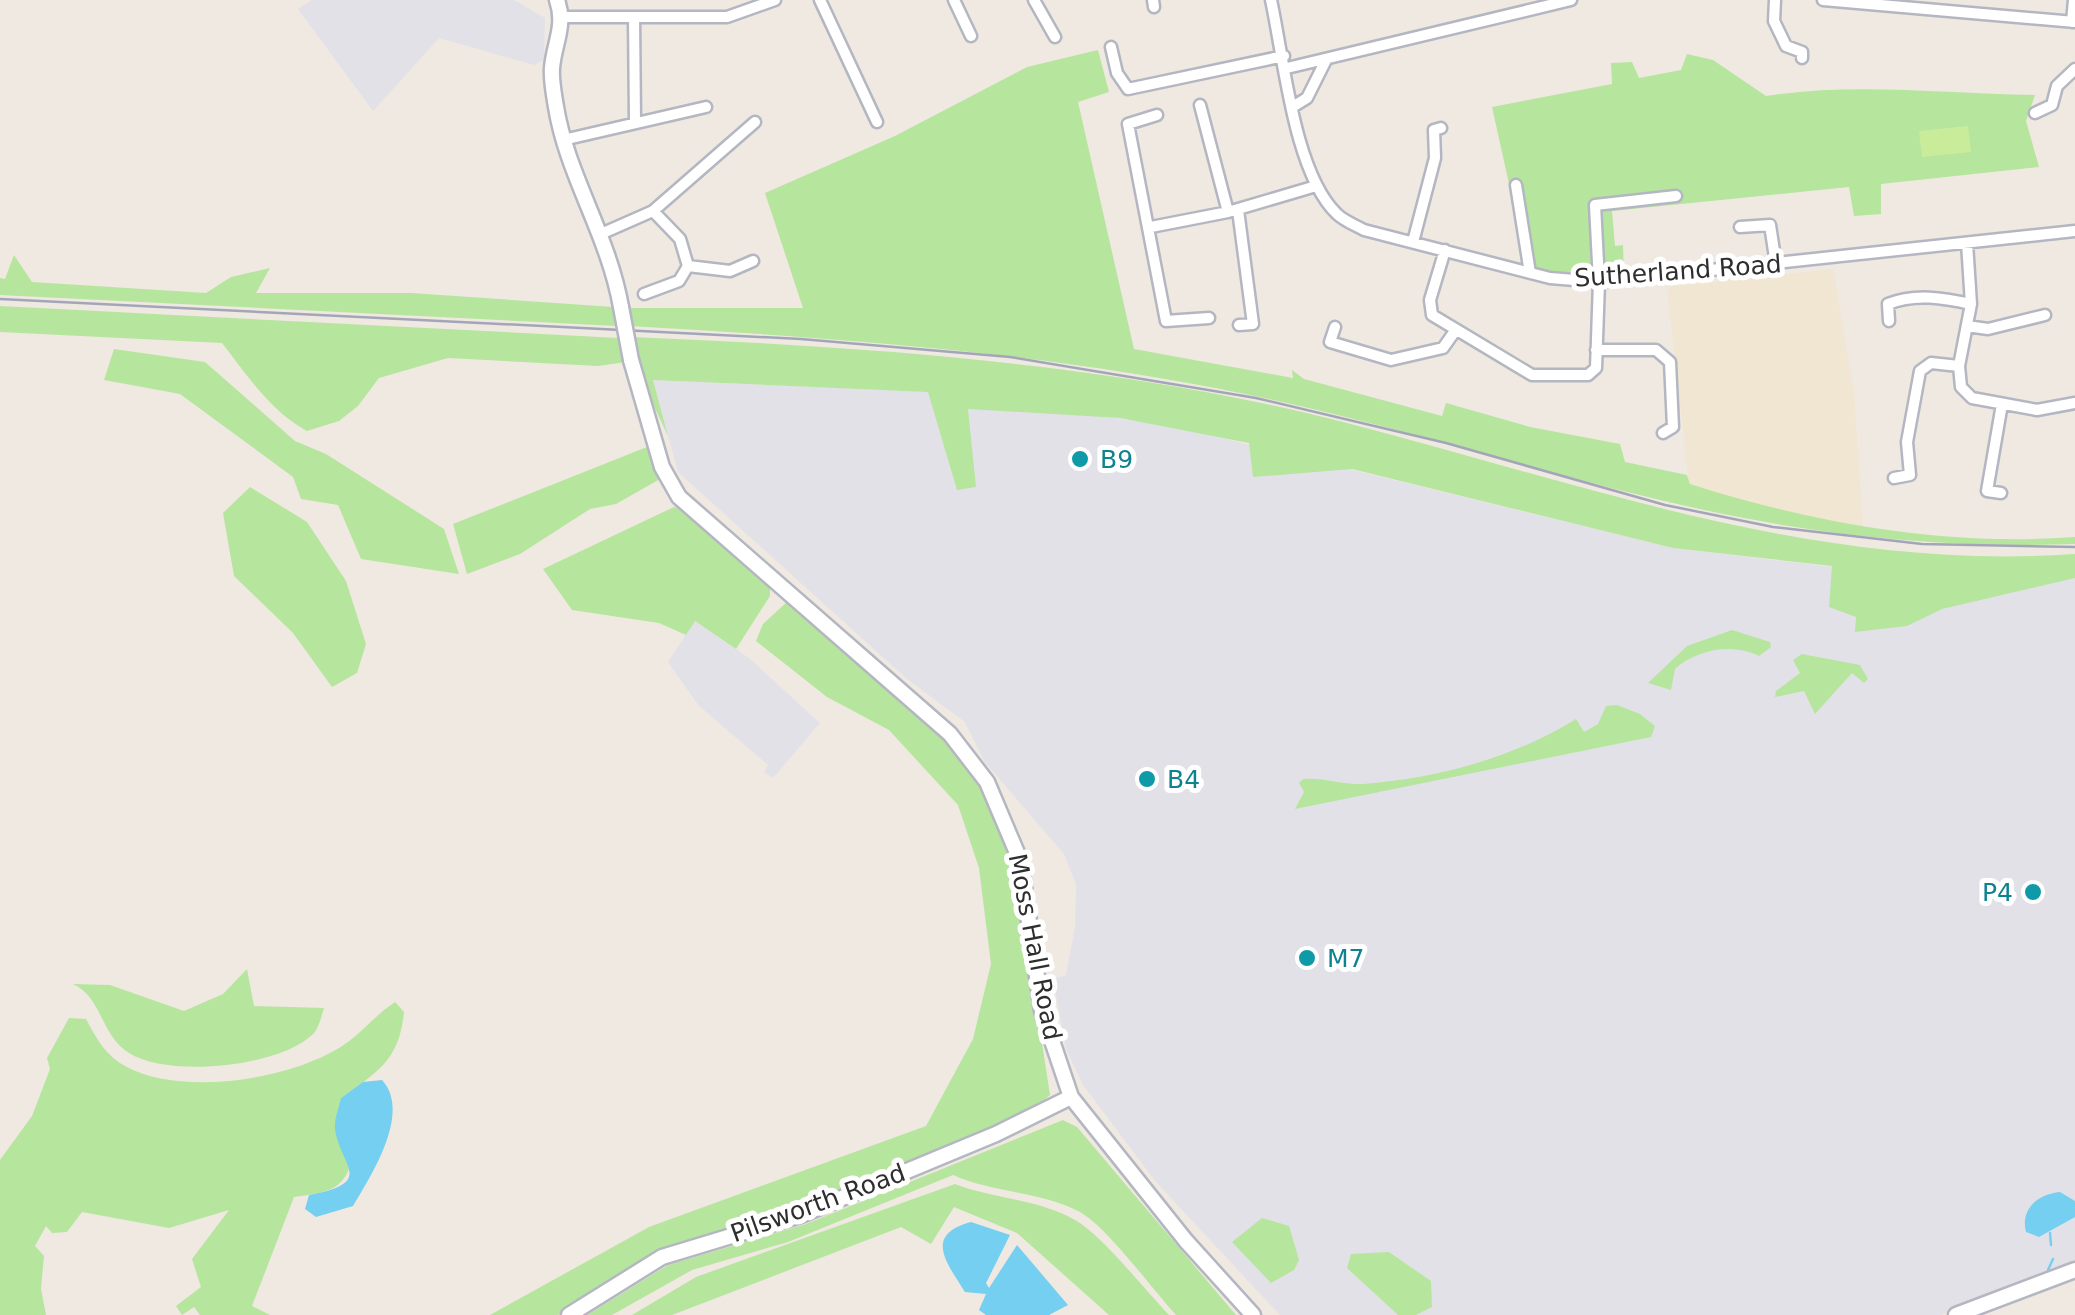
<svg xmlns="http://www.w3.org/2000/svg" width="2075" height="1315" font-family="'DejaVu Sans',sans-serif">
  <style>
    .industrial { fill: #e3e1e8 }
    .education { fill: #f0e6d1 }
    .green { fill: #b6e59e }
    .pitch { fill: #c9ec9a }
    .water { fill: #75cff0 }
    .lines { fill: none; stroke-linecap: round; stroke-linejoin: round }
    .stream { stroke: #75cff0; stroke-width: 2.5 }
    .street-casing { stroke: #b4b7c1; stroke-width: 15 }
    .secondary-casing { stroke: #b4b7c1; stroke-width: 19 }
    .street { stroke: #fff; stroke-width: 10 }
    .secondary { stroke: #fff; stroke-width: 14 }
    .rail { stroke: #a3a6b8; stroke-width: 2.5 }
    .secondary-bridge-casing { stroke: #b4b7c1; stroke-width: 19; stroke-linecap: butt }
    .secondary-bridge { stroke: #fff; stroke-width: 14 }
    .culture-dot { fill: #0f9aa8; stroke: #fff; stroke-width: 4 }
    .labels { text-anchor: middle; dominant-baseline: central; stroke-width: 10; stroke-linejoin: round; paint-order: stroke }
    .street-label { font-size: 25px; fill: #2e2e2e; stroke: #fff }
    .culture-label { font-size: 25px; fill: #0d838f; stroke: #fff; text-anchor: start }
  </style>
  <rect width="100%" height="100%" fill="#efe9e1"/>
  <path class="industrial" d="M312,0H514L545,18L544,60L534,65L439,38L373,111L298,9Z
    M653,380L937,392L1177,427L1673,548L1824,566L2075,576V1261L1941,1315H1280L1156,1182L1083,1085L1066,1049L1053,979L1066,975L1075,927L1076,884L1064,854L984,761L965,722L907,679L678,472Z
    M695,621L749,658L820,723L773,778L764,772L768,765L699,706L668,662Z"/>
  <path class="education" d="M1833,269L1854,394L1863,527L1763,508L1689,484L1667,287Z"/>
  <path class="green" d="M1098,50L1109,92L1078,102L1134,349L1293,378L1292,370L1304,379L1442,416L1446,403L1530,427L1620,444L1625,462L1687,475L1690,484C1812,523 1946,547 2075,537V544C1965,548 1852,539 1744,518C1576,486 1414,428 1245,394C1042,352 837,338 630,326V308H803L765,193L895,136L1027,67Z
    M1687,54L1713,60L1766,96C1856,82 1945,94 2035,95L2026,121L2039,167L1881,184V214L1854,216L1849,187L1612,211L1615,246L1623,245L1624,277L1577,278L1528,269L1492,107L1612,84L1611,63L1632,62L1639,78L1681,70Z
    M14,255L32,282L206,293L231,277L270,268L256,293H411L613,307L617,326L0,295V278L5,279Z
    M0,306L619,338L625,362L598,366L448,358L379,378L358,406L339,421L307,431C271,412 247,375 222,343L0,332Z
    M632,337C871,347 1111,363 1343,422C1589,485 1815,572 2075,554V578L1942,609L1907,626L1855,632L1856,617L1829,607L1832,566L1673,548L1352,469L1253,477L1249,443L1120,418L968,409L976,487L957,490L928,392L653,380L668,436L640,376Z
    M114,349L205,362L295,441L326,454L444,529L459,574L361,559L338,505L301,499L293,477L180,394L104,380Z
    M647,447L660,479L616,504L590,509L520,554L467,574L453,524Z
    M250,487L307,522L346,581L366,644L357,673L332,687L293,633L234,576L223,513Z
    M674,507L684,509L770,588V596L736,649L695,621L686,635L659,623L572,610L543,569Z
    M788,601L954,746L989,796L1012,849L1050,1095L1027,1114L800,1209L670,1246L558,1315H490L649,1227L926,1126L973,1039L991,964L979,868L958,805L889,730L827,697L756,641L763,624Z
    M1732,630L1770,642L1771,647L1759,656C1732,643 1698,649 1675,669L1671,690L1648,683L1687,646Z
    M1802,654L1860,665L1868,679L1864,683L1852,673L1815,714L1804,691L1775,697L1776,691L1800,673L1793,660Z
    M1617,705L1640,714L1655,726L1651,737L1295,809L1304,792L1299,783L1303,779C1323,777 1343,785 1364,784C1438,778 1513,758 1576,719L1584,732L1598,724L1606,706Z
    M247,969L254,1006L324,1008C321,1017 319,1029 312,1035C278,1067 168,1078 129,1053C100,1035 103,998 73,984L110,985L184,1011L223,994Z
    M395,1002L404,1012C399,1060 379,1071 341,1098L342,1149L351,1162C344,1192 322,1193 294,1197L252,1306L270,1315H200L194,1307L182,1315L176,1306L201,1287L192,1259L229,1210L169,1228L82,1212L67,1232L52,1233L46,1226L35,1246L44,1256L41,1289L46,1315H0V1160L32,1116L50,1069L47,1058L69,1018L86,1019C96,1038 106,1056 125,1066C182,1098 297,1079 348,1042C365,1029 378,1013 395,1002Z
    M1063,1120L1077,1127L1236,1315H1176C1153,1290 1107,1227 1080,1212C1040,1191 993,1193 953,1175L788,1242L692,1270L612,1315H587L668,1265L806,1224Z
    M955,1184C994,1199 1039,1199 1075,1220C1101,1234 1146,1291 1169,1315H1109L1017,1233L954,1207L931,1244L901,1227L672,1315H632L696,1277Z
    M1262,1218L1289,1226L1299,1260L1294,1270L1271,1283L1232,1242Z
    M1389,1252L1431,1281L1432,1307L1416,1315H1398L1347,1268L1351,1254Z"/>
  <path class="pitch" d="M1968,126L1971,152L1922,157L1919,131Z"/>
  <path class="water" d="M382,1080C412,1112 371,1176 353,1206L316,1217L305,1209L309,1195C377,1182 340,1166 335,1129C334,1120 339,1107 341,1098L363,1082Z
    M2060,1192L2075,1201V1217L2039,1237L2026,1232C2020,1209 2038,1194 2060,1192Z
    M971,1222L1010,1235L986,1283L989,1288L1017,1245L1068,1305L1049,1315H986L979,1310L986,1294L965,1292C947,1263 923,1235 971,1222Z"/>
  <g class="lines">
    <path class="stream" d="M2050,1233L2051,1245
      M2048,1270L2053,1259"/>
    <defs>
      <path id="street" d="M820,0L877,122
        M954,0L971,36
        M1034,0L1055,37
        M1153,0L1154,7
        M1271,0C1284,59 1294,173 1337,214C1344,221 1355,225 1364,230L1550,278L1599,282L2075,231
        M1775,0L1774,21L1786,46L1802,52V58
        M1823,0L2075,22
        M562,17H727L775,0
        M634,17L635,121
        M2072,22L2074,0
        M1111,47L1117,73L1128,89L1284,56
        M1287,68L1571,0
        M1200,105L1228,212
        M1294,106L1307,98L1326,60
        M2035,113L2052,105L2057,86L2075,69
        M1157,115L1128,124L1166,321L1209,318
        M563,140L706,107
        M1516,185L1530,273
        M1238,210L1253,324L1239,325
        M1151,227L1228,212L1316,186
        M1740,227L1770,225L1776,264
        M603,233L653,211L755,122
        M1413,242L1435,158L1434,130L1441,128
        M1967,243L1971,304L1959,366L1961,387L1972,398L2037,410L2075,403
        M1445,250L1430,300L1432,315L1532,375H1588L1596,368L1599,282L1595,205L1676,196
        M688,266L730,271L753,261
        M644,294L679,281L688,266L680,239L653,211
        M1889,321L1888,304C1915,293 1944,298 1971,304
        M1967,326L1988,329L2045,315
        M1335,327L1330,342L1391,360L1443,348L1455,331
        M1596,350H1656L1670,362L1673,427L1663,433
        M1894,478L1910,475L1907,442L1920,371L1931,363L1959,366
        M2001,493L1987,491L2002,404"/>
      <path id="secondary" d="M557,0C566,26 554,43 552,68C551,80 554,95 556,107C567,175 608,234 621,307
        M631,360L662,467L679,497L950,734L987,782L1020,860L1042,1011L1071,1097L1186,1241L1253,1315
        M569,1315L662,1257L801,1215L996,1134L1071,1097
        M1956,1315L2075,1270"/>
    </defs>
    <use href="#street" class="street-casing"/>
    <use href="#secondary" class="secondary-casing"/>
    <use href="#street" class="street"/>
    <use href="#secondary" class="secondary"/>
    <path class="rail" d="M0,299L801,339L1010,357L1256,398L1446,443L1665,505L1773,527L1922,544L2075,547"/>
    <defs>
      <path id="secondary-bridge" d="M621,307L631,360"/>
    </defs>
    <use href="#secondary-bridge" class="secondary-bridge-casing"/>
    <use href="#secondary-bridge" class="secondary-bridge"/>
  </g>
  <g class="culture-dot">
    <circle cx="1080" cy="459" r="10"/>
    <circle cx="1147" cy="779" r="10"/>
    <circle cx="2033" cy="892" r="10"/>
    <circle cx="1307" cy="958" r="10"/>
  </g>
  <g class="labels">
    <g class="street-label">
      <text transform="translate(1678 271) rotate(-4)">Sutherland Road</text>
      <text transform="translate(1035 947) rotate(79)">Moss Hall Road</text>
      <text transform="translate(818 1203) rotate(-20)">Pilsworth Road</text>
    </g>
    <g class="culture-label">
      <text x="1100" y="459">B9</text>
      <text x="1167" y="779">B4</text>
      <text x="2013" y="892" text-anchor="end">P4</text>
      <text x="1327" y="958">M7</text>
    </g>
  </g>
</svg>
